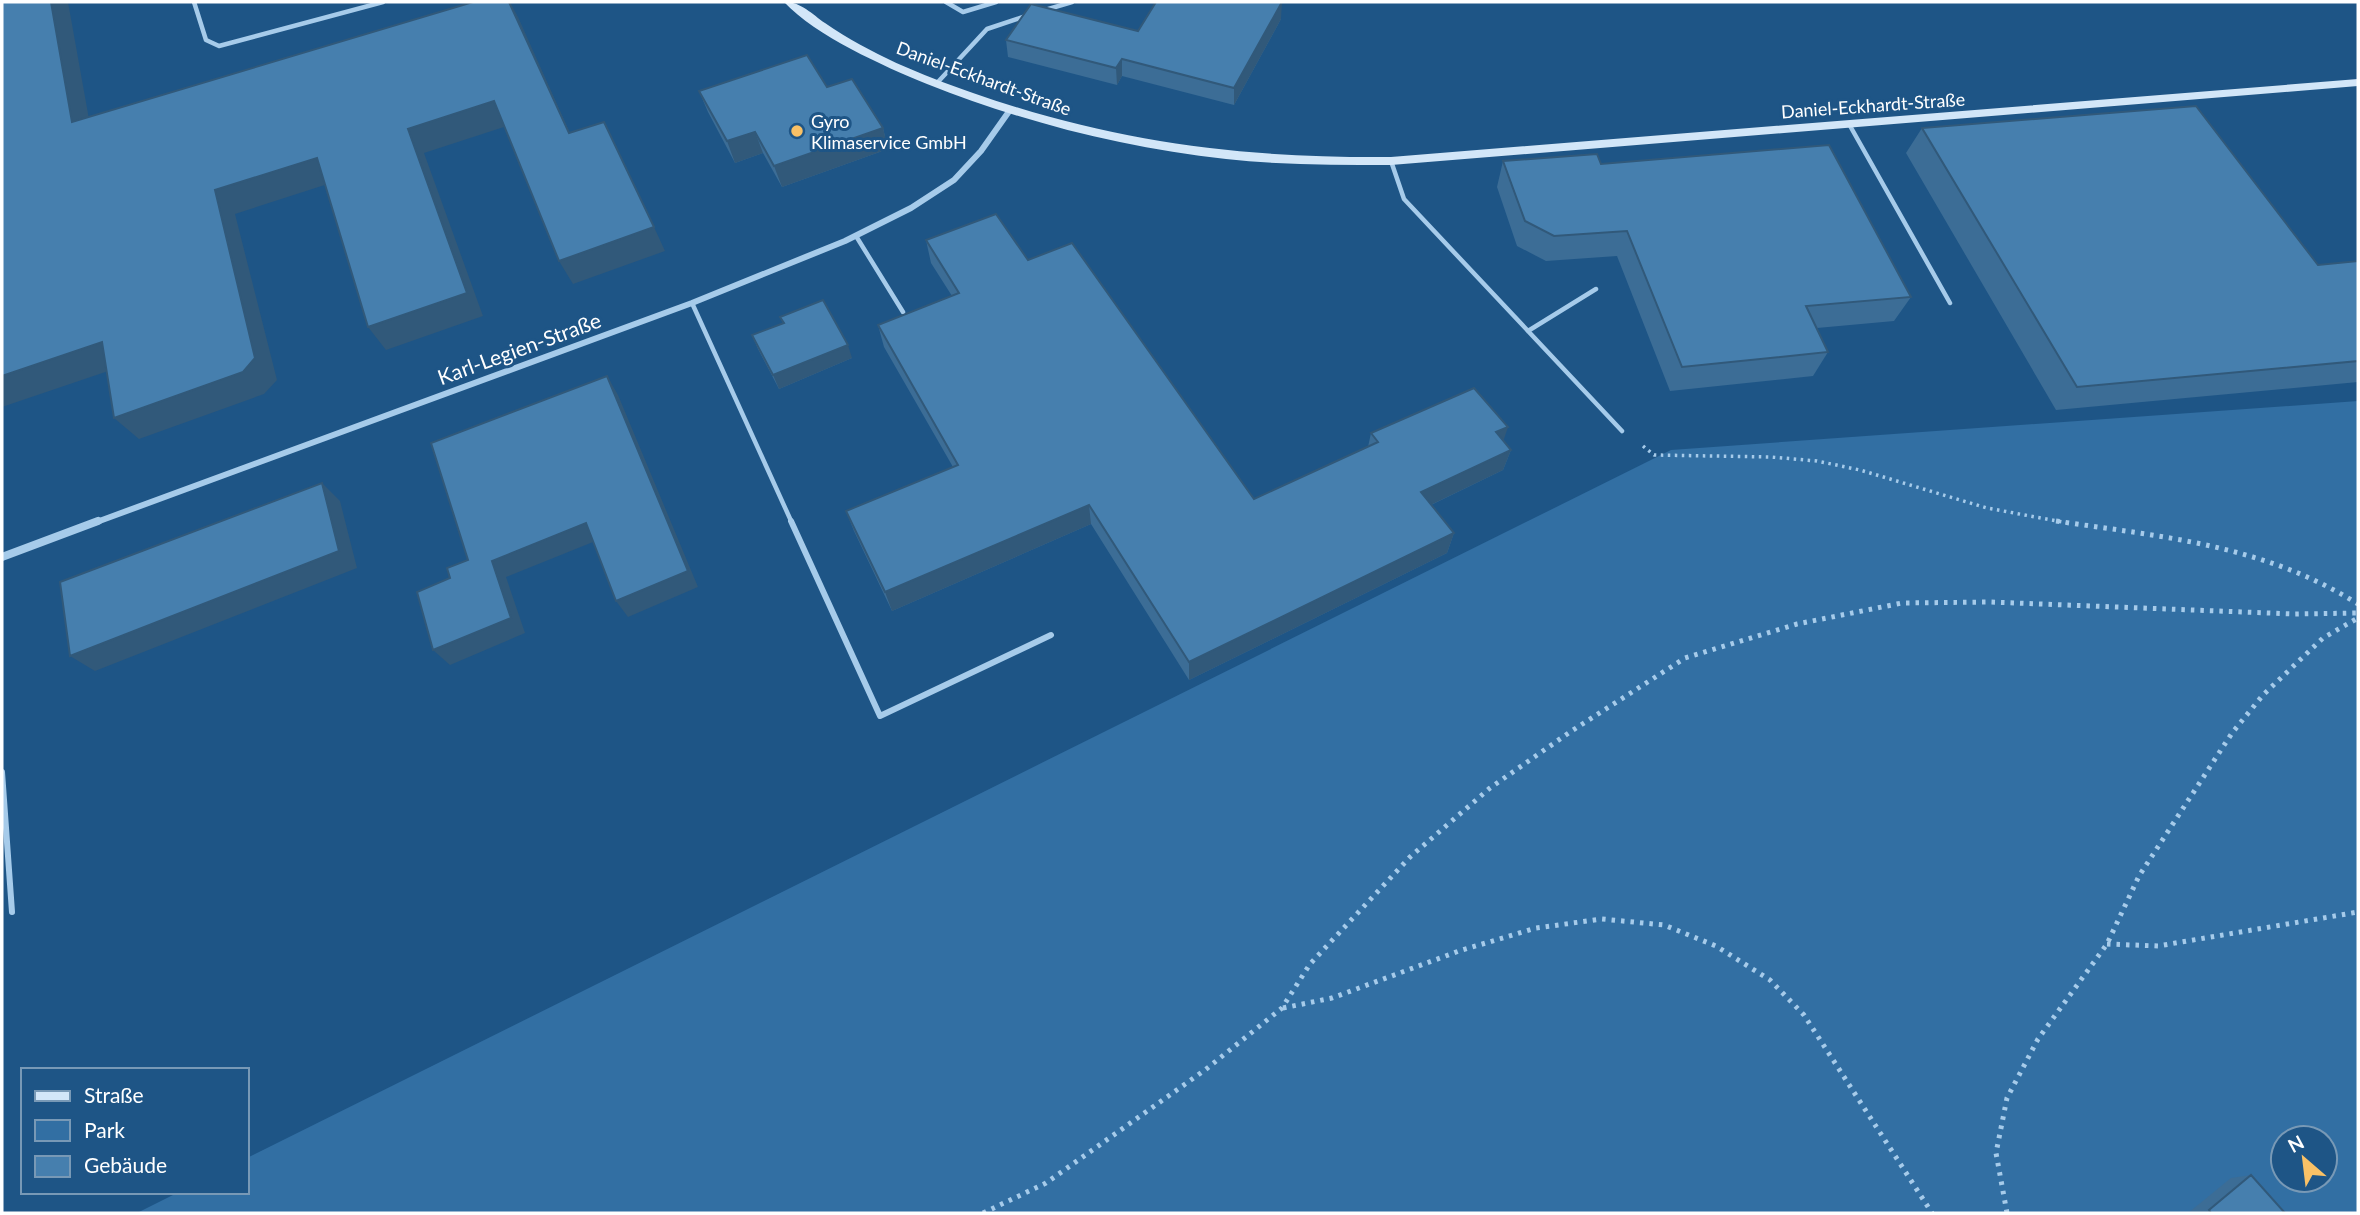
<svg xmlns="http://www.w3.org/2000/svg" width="2360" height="1215" font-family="Lato,sans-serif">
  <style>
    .green { fill: #326fa3; fill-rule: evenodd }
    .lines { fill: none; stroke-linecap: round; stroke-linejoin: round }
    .path-far1 { stroke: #a6cbea; stroke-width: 3.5; stroke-dasharray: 2.5 4.5; stroke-linecap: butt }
    .path { stroke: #a6cbea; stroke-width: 5; stroke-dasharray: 3.5 6; stroke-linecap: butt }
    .lane-far1 { stroke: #a6cbea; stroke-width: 4.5 }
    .lane { stroke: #a6cbea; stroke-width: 6 }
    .street-far1 { stroke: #a6cbea; stroke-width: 6 }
    .street { stroke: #a6cbea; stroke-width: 8 }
    .secondary { fill: #d2e6f8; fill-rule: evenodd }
    .wall { fill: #3c6d96 }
    .shaded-wall { fill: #31597a }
    .building { fill: #467fae; stroke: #31597a; stroke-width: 2 }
    .poi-dot { fill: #f9c166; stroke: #1e5586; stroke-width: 2.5 }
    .labels { text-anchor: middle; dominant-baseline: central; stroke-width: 6; stroke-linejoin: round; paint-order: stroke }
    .far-street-label { font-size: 18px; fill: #fff; stroke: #1e5586 }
    .far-poi-label { font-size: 18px; fill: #fff; stroke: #1e5586; text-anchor: start }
    .street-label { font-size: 21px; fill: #fff; stroke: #1e5586 }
  </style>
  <rect width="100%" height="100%" fill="#1e5586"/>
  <path class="green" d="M2358,401V1213H137L179,1192H247V1158L1671,450ZM2283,1138H2325V1180H2283Z"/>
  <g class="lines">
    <path class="path-far1" d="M1643,446L1654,455L1771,457L1817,461L1860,470L1987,508L2068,523"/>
    <path class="path" d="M2056,521C2164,537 2264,545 2358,604
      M2107,944L2158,946L2358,912
      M1283,1008L1332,998L1459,951L1536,928L1602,919L1664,925L1716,946L1770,980L1804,1015L1932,1213
      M983,1213L1046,1183L1205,1070L1282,1008L1310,964L1410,857L1490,788L1570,732L1685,658L1797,624L1902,603L1990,602L2294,614L2358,613
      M2007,1213L1996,1153L2007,1098L2038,1039L2107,944L2139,876L2232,733L2263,695L2323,638L2358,618"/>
    <path class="lane-far1" d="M194,2L206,40L219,46L383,2
      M946,2L963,12L996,2
      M1045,10L1072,2
      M937,83L987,29L1026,16
      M1849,124L1950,303
      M1391,161L1404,199L1622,431
      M856,236L903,312
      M692,303L792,523
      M1528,331L1596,289"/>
    <path class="lane" d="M791,521L880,716L1051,635
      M2,772L12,912"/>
    <path class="street-far1" d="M94,523L692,303L845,241L911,208L954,180L981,151L1010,110"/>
    <path class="street" d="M2,557L98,521"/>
    <path class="secondary" d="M784,2C800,1 812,14 825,23C870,54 921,75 973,93C1117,143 1240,158 1391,157L2358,79V86L1391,165C1336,165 1281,165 1226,159C1123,148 1023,122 927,84C883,66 816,36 784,2Z"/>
  </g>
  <path class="wall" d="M1281,19L1234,105L1122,76L1117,85L1008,57L1006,40Z
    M827,87L883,128L888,149L782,187L763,153L735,163L708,112L699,91Z
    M1922,128L2318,265L2358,261V382L2056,410L1906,153Z
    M1503,161L1601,164L1911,297L1894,321L1817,328L1828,352L1813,376L1670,391L1617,256L1546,261L1517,246L1497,187Z
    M926,240L1028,260L1254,499L1368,447L1371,433L1503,441L1511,450L1503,470L1431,505L1454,533L1447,553L1189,680L1091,524L892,611L854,531L846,511L953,467L884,347L878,325L952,296L931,263Z
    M780,317L852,358L779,389L758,349L752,335L783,323Z
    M2251,1175L2285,1213H2188L2231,1178Z"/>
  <path class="shaded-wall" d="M51,2H68L94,147L72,122Z
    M510,2L518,17L581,158L569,133Z
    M1282,2L1281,19L1234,105V88Z
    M1122,59V76L1117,85L1116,68Z
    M494,101L507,126L424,153L483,316L386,350L368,327L408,129Z
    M883,128L888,149L782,187L774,166Z
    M755,132L763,153L735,163L727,141Z
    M317,158L334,182L235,214L277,380L264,394L139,439L114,418L215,190Z
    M654,227L665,251L573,284L559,261Z
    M102,342L126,365L2,407V376Z
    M848,345L852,358L779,389L773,375Z
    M607,376L618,395L698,587L628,617L616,601Z
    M1508,427L1501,448L1496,432Z
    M1511,450L1503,470L1416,512L1421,492Z
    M322,483L340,501L357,568L95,671L70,656Z
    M1089,505L1091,524L892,611L885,592Z
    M586,523L598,540L506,577L525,633L450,665L433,650L492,561Z
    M1454,533L1447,553L1189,680V662Z"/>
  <path class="building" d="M2,2H51L72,122L473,2H509L569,133L604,122L654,227L559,261L494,101L408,129L467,293L368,327L317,158L215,190L255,358L243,372L114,418L102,342L2,376Z
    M1156,2H1282L1234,88L1122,59L1116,68L1006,40L1031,4L1138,31Z
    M807,55L827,87L852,79L883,128L774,166L755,132L727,141L699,91Z
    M2196,106L2318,265L2358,261V361L2077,387L1922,128Z
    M1829,145L1911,297L1806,306L1828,352L1682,367L1627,231L1554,236L1525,221L1503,161L1597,154L1601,164Z
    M996,214L1028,260L1072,243L1254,499L1378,442L1371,433L1474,388L1508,427L1496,432L1511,450L1421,492L1454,533L1189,662L1089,505L885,592L846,511L958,465L878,325L959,293L926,240Z
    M823,300L848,345L773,375L752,335L784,323L780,317Z
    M607,376L688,571L616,601L586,523L492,561L511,618L433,650L417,592L450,578L447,568L468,560L431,443Z
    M322,483L339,551L70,656L60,582Z
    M2251,1175L2285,1213H2211L2209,1210Z"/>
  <circle class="poi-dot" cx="797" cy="131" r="7"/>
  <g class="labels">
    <g class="far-street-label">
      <text transform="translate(984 78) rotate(20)">Daniel-Eckhardt-Straße</text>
      <text transform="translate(1873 105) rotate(-4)">Daniel-Eckhardt-Straße</text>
    </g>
    <g class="far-poi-label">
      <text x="811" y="121">Gyro<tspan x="811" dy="21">Klimaservice GmbH</tspan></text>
    </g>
    <g class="street-label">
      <text transform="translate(519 348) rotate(-20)">Karl-Legien-Straße</text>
    </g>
  </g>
  <rect width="2360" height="1215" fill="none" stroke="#ffffff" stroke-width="7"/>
  <rect x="21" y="1068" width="228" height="126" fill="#1e5586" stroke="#7899b6" stroke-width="2"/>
  <rect x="35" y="1091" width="35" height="10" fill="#d2e6f8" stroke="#7899b6" stroke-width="2"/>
  <text x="84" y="1103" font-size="21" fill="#ffffff">Straße</text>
  <rect x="35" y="1120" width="35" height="21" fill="#326fa3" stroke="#7899b6" stroke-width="2"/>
  <text x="84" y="1138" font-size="21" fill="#ffffff">Park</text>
  <rect x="35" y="1156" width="35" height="21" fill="#467fae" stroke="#7899b6" stroke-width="2"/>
  <text x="84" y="1173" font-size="21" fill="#ffffff">Gebäude</text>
  <g transform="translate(2304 1159) rotate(332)"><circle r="33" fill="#1e5586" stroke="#7899b6" stroke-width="2"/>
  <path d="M0-5L12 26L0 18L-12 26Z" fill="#f9c166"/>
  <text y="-10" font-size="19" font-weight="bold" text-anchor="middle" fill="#ffffff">N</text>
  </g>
</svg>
